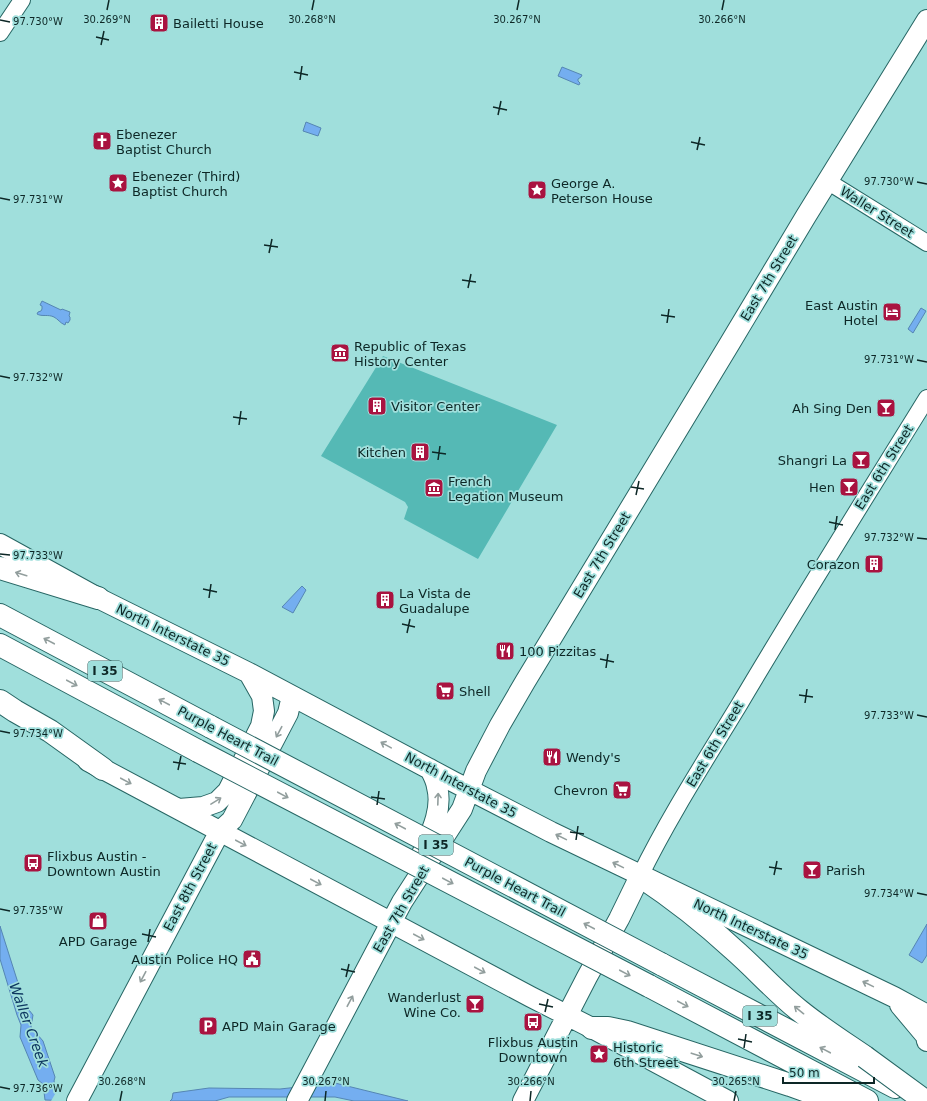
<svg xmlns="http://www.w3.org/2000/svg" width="927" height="1101" font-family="'DejaVu Sans',sans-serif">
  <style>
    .green { fill: #55b9b5 }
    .water { fill: #74aef0; stroke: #5586b3 }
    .pier { fill: #a0dfdc }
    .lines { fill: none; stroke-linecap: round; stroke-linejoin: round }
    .minor-casing { stroke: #276664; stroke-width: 18 }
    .major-casing { stroke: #276664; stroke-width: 22 }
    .highway-casing { stroke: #276664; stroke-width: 24 }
    .minor { stroke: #fff; stroke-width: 16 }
    .major { stroke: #fff; stroke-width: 20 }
    .highway { stroke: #fff; stroke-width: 22 }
    .highway-bridge-casing { stroke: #276664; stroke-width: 24; stroke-linecap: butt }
    .highway-bridge { stroke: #fff; stroke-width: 22 }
    .oneway { stroke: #929e9d }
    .ticks { fill: none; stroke: #0d2726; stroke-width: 1.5 }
    .labels { text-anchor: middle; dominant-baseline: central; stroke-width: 3.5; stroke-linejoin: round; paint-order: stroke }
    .shield { fill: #a0dfdc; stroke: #395e5d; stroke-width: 1 }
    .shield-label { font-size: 12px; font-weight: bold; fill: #0d2726 }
    .poi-label { font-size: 13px; fill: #0d2726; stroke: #a0dfdc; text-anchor: start }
    .street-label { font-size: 13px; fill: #0d2726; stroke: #a0dfdc }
    .water-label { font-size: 14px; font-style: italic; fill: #0d3760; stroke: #a0dfdc }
    .ticks-label { font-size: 10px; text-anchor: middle; fill: #0d2726; stroke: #a0dfdc; stroke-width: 3.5; stroke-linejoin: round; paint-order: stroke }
  </style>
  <rect width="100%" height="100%" fill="#a0dfdc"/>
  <path class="green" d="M383,356L557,425L478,559L404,519L408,507L405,502L321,456Z"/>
  <path class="water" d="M562,67L582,75L581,77L578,79V81L580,83L579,85L558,76Z
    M306,122L321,128L318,136L303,131Z
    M42,301L61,310L62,309L70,312L69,316L70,317V320L68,323L66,322L65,325C60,323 58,319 54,317C48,314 42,317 37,314L38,312L41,311L42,309V306L40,305Z
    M921,308L926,311L913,333L908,329Z
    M302,586L306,590L293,613L282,607Z
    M927,924V955L922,963L909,955Z
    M0,926L25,1005L33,1015L31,1027L43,1041L55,1077L54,1081L57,1092L75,1101L45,1100L43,1084L38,1080L20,1037L21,1025L17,1015L0,959Z
    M335,1083L408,1101H354L335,1097H229L215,1101H170L172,1099L173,1093L209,1088L280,1089Z"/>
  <path class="pier" d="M58,1089L59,1091L76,1099L77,1101H51Z"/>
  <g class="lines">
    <defs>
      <path id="minor" d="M0,33L22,0
        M827,181L927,243
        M640,876C669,817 705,761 739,705C800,602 864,500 927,398"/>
      <path id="major" d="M0,544L98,598L249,673L454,782L551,832L894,997L927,1015
        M88,761L531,997L592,1028L728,1101
        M179,809L203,807L217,802L228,791L261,726L264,711L262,696L249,673
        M422,854C431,833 443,809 437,787C436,780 433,775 430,769
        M900,1005L926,1036L927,1041
        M77,1101L220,831L232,820L288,713L292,696
        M297,1101L402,902L462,809L476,771L500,725L525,682L730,343L806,216L927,20
        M523,1101L587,977L619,919L640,876"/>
      <path id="highway" d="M0,568L98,598
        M0,615L211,727
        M0,645L198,751
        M0,701L15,711L50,731L103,769
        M640,876C673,898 704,922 733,949C756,969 776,992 800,1011C821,1028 843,1042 865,1057
        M661,964L895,1087
        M649,986L867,1101
        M592,1028H608L627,1032L790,1085L835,1101"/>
    </defs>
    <use href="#minor" class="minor-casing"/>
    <use href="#major" class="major-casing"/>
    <use href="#highway" class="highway-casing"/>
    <use href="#minor" class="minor"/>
    <use href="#major" class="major"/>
    <use href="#highway" class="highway"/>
    <defs>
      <path id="highway-bridge" d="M211,727L661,964
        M198,751L649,986
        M865,1057L925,1101"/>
    </defs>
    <use href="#highway-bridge" class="highway-bridge-casing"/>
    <use href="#highway-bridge" class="highway-bridge"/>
  </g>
  <defs><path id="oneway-shaft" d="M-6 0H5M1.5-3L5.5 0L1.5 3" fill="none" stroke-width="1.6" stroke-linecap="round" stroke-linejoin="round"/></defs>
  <g class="oneway">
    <use href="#oneway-shaft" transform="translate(21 574) rotate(-163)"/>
    <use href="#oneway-shaft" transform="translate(49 641) rotate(-152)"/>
    <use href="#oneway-shaft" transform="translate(72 683) rotate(28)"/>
    <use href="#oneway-shaft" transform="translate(164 702) rotate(-152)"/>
    <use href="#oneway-shaft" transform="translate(279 732) rotate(118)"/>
    <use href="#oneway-shaft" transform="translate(386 745) rotate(-151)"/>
    <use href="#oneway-shaft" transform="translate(126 781) rotate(28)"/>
    <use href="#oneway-shaft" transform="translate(283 795) rotate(28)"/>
    <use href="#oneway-shaft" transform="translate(438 799) rotate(-88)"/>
    <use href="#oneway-shaft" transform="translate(216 801) rotate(-32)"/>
    <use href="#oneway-shaft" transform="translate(400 826) rotate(-152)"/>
    <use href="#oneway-shaft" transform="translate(561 837) rotate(-154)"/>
    <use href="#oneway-shaft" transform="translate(241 843) rotate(28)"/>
    <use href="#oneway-shaft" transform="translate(618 865) rotate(-154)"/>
    <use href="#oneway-shaft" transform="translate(448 881) rotate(28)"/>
    <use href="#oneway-shaft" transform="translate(316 882) rotate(28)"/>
    <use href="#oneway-shaft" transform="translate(589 926) rotate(-152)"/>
    <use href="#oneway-shaft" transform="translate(419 937) rotate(28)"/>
    <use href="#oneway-shaft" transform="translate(480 970) rotate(28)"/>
    <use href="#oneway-shaft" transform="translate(625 973) rotate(28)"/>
    <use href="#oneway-shaft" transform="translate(143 977) rotate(118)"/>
    <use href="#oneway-shaft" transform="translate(868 984) rotate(-154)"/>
    <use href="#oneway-shaft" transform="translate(350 1001) rotate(-62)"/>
    <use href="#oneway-shaft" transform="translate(683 1004) rotate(28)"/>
    <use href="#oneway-shaft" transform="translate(799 1010) rotate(-141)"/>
    <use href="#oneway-shaft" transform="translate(825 1050) rotate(-152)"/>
    <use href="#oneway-shaft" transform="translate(697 1055) rotate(18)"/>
  </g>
  <path class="ticks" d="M107,10L109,0M312,10L314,0M517,10L519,0M722,10L724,0M0,20L10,22M96,37L109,40M101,45L104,31M294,72L308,75M300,80L302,66M493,107L507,110M498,115L501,101M691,142L705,145M697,150L700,137M917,182L927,184M0,198L10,200M264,245L278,247M269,253L272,239M462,280L476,282M468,288L471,274M661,315L675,317M667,323L669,309M917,360L927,362M0,376L10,378M233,417L247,419M239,425L241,411M432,452L446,454M438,460L440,446M631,487L644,489M636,495L639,481M829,522L843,525M835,530L837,516M917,538L927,539M0,554L10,555M203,589L217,592M209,598L211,584M402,624L415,627M407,633L410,619M600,659L614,662M606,668L608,654M799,695L813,697M805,703L807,689M917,715L927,717M0,731L10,733M173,762L186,764M178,770L181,756M371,797L385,799M377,805L379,791M570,832L584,834M576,840L578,826M769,867L782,869M774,875L777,861M917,893L927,895M0,909L10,911M142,934L156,937M148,942L150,929M341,969L355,972M346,977L349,964M539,1004L553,1007M545,1012L548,999M738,1039L752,1042M744,1048L746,1034M0,1087L10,1089M120,1101L122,1091M325,1101L326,1091M530,1101L531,1091M734,1101L736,1091"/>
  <defs>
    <symbol id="building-square" viewBox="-11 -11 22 22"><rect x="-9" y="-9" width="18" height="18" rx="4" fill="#a91340" stroke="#a0dfdc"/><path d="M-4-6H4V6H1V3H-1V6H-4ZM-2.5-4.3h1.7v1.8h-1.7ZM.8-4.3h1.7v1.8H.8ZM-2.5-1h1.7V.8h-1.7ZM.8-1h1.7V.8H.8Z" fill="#fff"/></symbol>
    <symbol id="church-square" viewBox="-11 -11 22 22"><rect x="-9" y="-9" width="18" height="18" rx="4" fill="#a91340" stroke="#a0dfdc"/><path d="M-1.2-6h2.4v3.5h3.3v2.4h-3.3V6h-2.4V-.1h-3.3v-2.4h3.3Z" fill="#fff"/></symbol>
    <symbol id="sight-square" viewBox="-11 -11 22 22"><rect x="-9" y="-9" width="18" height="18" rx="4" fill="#a91340" stroke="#a0dfdc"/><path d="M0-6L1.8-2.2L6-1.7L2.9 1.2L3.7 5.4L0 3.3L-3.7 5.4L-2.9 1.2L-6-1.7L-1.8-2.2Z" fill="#fff"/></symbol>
    <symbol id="hotel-square" viewBox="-11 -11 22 22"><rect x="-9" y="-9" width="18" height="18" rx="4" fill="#a91340" stroke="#a0dfdc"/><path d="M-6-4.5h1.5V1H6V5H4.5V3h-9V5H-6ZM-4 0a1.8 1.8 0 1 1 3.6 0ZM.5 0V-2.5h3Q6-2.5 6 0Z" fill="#fff"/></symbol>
    <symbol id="museum-square" viewBox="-11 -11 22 22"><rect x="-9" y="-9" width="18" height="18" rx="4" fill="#a91340" stroke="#a0dfdc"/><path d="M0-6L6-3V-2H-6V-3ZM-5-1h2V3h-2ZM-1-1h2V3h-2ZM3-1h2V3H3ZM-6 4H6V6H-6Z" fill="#fff"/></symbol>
    <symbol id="bar-square" viewBox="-11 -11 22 22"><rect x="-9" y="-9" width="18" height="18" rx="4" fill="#a91340" stroke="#a0dfdc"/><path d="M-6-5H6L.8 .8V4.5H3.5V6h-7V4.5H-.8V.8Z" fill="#fff"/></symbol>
    <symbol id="restaurant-square" viewBox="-11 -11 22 22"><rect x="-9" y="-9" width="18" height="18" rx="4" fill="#a91340" stroke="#a0dfdc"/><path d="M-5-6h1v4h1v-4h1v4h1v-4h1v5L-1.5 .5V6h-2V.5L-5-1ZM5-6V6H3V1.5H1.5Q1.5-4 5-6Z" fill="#fff"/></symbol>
    <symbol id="supermarket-square" viewBox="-11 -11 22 22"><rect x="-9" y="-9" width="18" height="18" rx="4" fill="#a91340" stroke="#a0dfdc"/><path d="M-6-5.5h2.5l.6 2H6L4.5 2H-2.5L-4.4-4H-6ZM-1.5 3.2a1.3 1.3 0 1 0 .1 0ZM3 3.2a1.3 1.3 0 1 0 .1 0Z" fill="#fff"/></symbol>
    <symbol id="bus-square" viewBox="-11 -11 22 22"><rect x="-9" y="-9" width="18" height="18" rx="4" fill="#a91340" stroke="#a0dfdc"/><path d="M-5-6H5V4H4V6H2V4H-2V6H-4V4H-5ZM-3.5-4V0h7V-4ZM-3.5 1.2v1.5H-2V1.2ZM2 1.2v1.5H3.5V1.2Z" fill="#fff"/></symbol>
    <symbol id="shop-square" viewBox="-11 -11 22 22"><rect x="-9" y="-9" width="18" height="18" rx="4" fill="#a91340" stroke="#a0dfdc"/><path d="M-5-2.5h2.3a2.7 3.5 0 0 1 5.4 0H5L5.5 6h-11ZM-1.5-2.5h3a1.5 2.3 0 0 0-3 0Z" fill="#fff"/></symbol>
    <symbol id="civic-square" viewBox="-11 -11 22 22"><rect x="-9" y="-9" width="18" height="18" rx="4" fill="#a91340" stroke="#a0dfdc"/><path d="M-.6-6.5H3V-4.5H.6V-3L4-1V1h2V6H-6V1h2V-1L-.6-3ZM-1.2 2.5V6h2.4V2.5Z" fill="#fff"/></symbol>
    <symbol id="parking-square" viewBox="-11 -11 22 22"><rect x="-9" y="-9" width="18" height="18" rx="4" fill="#a91340" stroke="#a0dfdc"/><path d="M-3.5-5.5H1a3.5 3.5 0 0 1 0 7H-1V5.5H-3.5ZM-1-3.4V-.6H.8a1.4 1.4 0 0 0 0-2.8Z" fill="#fff"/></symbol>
  </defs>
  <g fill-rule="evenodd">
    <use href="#building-square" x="148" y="12" width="22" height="22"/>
    <use href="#church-square" x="91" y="130" width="22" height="22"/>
    <use href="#sight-square" x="107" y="172" width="22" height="22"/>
    <use href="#sight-square" x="526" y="179" width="22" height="22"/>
    <use href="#hotel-square" x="881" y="301" width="22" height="22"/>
    <use href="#museum-square" x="329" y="342" width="22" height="22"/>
    <use href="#building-square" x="366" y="395" width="22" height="22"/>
    <use href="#bar-square" x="875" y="397" width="22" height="22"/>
    <use href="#building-square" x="409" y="441" width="22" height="22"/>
    <use href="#bar-square" x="850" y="449" width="22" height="22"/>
    <use href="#bar-square" x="838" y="476" width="22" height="22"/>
    <use href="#museum-square" x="423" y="477" width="22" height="22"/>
    <use href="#building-square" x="863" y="553" width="22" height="22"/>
    <use href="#building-square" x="374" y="589" width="22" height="22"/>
    <use href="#restaurant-square" x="494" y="640" width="22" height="22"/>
    <use href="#supermarket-square" x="434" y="680" width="22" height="22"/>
    <use href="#restaurant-square" x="541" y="746" width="22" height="22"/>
    <use href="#supermarket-square" x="611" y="779" width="22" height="22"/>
    <use href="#bus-square" x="22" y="852" width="22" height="22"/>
    <use href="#bar-square" x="801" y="859" width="22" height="22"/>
    <use href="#shop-square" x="87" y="910" width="22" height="22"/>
    <use href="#civic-square" x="241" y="948" width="22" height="22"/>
    <use href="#bar-square" x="464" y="993" width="22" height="22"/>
    <use href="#bus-square" x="522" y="1011" width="22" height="22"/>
    <use href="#parking-square" x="197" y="1015" width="22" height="22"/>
    <use href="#sight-square" x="588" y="1043" width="22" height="22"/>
  </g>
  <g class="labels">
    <g class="shield">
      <rect x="88" y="661" width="34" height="20" rx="3"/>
      <rect x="419" y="835" width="34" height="20" rx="3"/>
      <rect x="743" y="1006" width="34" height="20" rx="3"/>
    </g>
    <g class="shield-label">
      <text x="105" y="671">I 35</text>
      <text x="436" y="845">I 35</text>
      <text x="760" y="1016">I 35</text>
    </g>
    <g class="poi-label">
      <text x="173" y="23">Bailetti House</text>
      <text x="116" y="134">Ebenezer<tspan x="116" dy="15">Baptist Church</tspan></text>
      <text x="132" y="176">Ebenezer (Third)<tspan x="132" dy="15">Baptist Church</tspan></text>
      <text x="551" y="183">George A.<tspan x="551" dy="15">Peterson House</tspan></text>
      <text x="878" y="305" text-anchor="end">East Austin<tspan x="878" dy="15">Hotel</tspan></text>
      <text x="354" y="346">Republic of Texas<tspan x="354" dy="15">History Center</tspan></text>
      <text x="391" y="406">Visitor Center</text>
      <text x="872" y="408" text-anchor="end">Ah Sing Den</text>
      <text x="406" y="452" text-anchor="end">Kitchen</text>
      <text x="847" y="460" text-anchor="end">Shangri La</text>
      <text x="448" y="481">French<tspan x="448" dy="15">Legation Museum</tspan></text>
      <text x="835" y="487" text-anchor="end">Hen</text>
      <text x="860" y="564" text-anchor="end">Corazon</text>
      <text x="399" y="593">La Vista de<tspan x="399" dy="15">Guadalupe</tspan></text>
      <text x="519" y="651">100 Pizzitas</text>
      <text x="459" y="691">Shell</text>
      <text x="566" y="757">Wendy's</text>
      <text x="608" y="790" text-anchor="end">Chevron</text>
      <text x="47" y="856">Flixbus Austin -<tspan x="47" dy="15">Downtown Austin</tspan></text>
      <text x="826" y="870">Parish</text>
      <text x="98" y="941" text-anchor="middle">APD Garage</text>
      <text x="238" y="959" text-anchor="end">Austin Police HQ</text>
      <text x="461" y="997" text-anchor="end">Wanderlust<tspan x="461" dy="15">Wine Co.</tspan></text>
      <text x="222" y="1026">APD Main Garage</text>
      <text x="533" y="1042" text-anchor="middle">Flixbus Austin<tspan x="533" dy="15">Downtown</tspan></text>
      <text x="613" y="1047">Historic<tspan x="613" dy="15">6th Street</tspan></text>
    </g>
    <g class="street-label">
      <text transform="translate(877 212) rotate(32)">Waller Street</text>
      <text transform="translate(769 278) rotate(-59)">East 7th Street</text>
      <text transform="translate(884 467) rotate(-58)">East 6th Street</text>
      <text transform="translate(602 555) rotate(-59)">East 7th Street</text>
      <text transform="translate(173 635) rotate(26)">North Interstate 35</text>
      <text transform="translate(228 736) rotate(28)">Purple Heart Trail</text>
      <text transform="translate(715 744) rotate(-59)">East 6th Street</text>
      <text transform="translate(461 785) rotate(28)">North Interstate 35</text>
      <text transform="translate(190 887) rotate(-62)">East 8th Street</text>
      <text transform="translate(515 887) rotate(28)">Purple Heart Trail</text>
      <text transform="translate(401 909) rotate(-60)">East 7th Street</text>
      <text transform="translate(751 929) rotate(25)">North Interstate 35</text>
    </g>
    <g class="water-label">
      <text transform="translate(29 1025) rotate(70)">Waller Creek</text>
    </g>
  </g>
  <g class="ticks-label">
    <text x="107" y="23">30.269°N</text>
    <text x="312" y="23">30.268°N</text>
    <text x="517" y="23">30.267°N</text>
    <text x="722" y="23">30.266°N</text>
    <text x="38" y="25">97.730°W</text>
    <text x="889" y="185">97.730°W</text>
    <text x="38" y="203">97.731°W</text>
    <text x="889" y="363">97.731°W</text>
    <text x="38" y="381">97.732°W</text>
    <text x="889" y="541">97.732°W</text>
    <text x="38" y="559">97.733°W</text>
    <text x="889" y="719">97.733°W</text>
    <text x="38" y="737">97.734°W</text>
    <text x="889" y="897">97.734°W</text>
    <text x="38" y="914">97.735°W</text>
    <text x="122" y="1085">30.268°N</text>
    <text x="326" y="1085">30.267°N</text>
    <text x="531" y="1085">30.266°N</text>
    <text x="736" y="1085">30.265°N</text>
    <text x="38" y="1092">97.736°W</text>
  </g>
  <path d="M783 1077v6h91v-6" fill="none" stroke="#0d2726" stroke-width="2"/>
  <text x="789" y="1077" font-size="12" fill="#0d2726" stroke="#a0dfdc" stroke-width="3" paint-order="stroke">50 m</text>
</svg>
